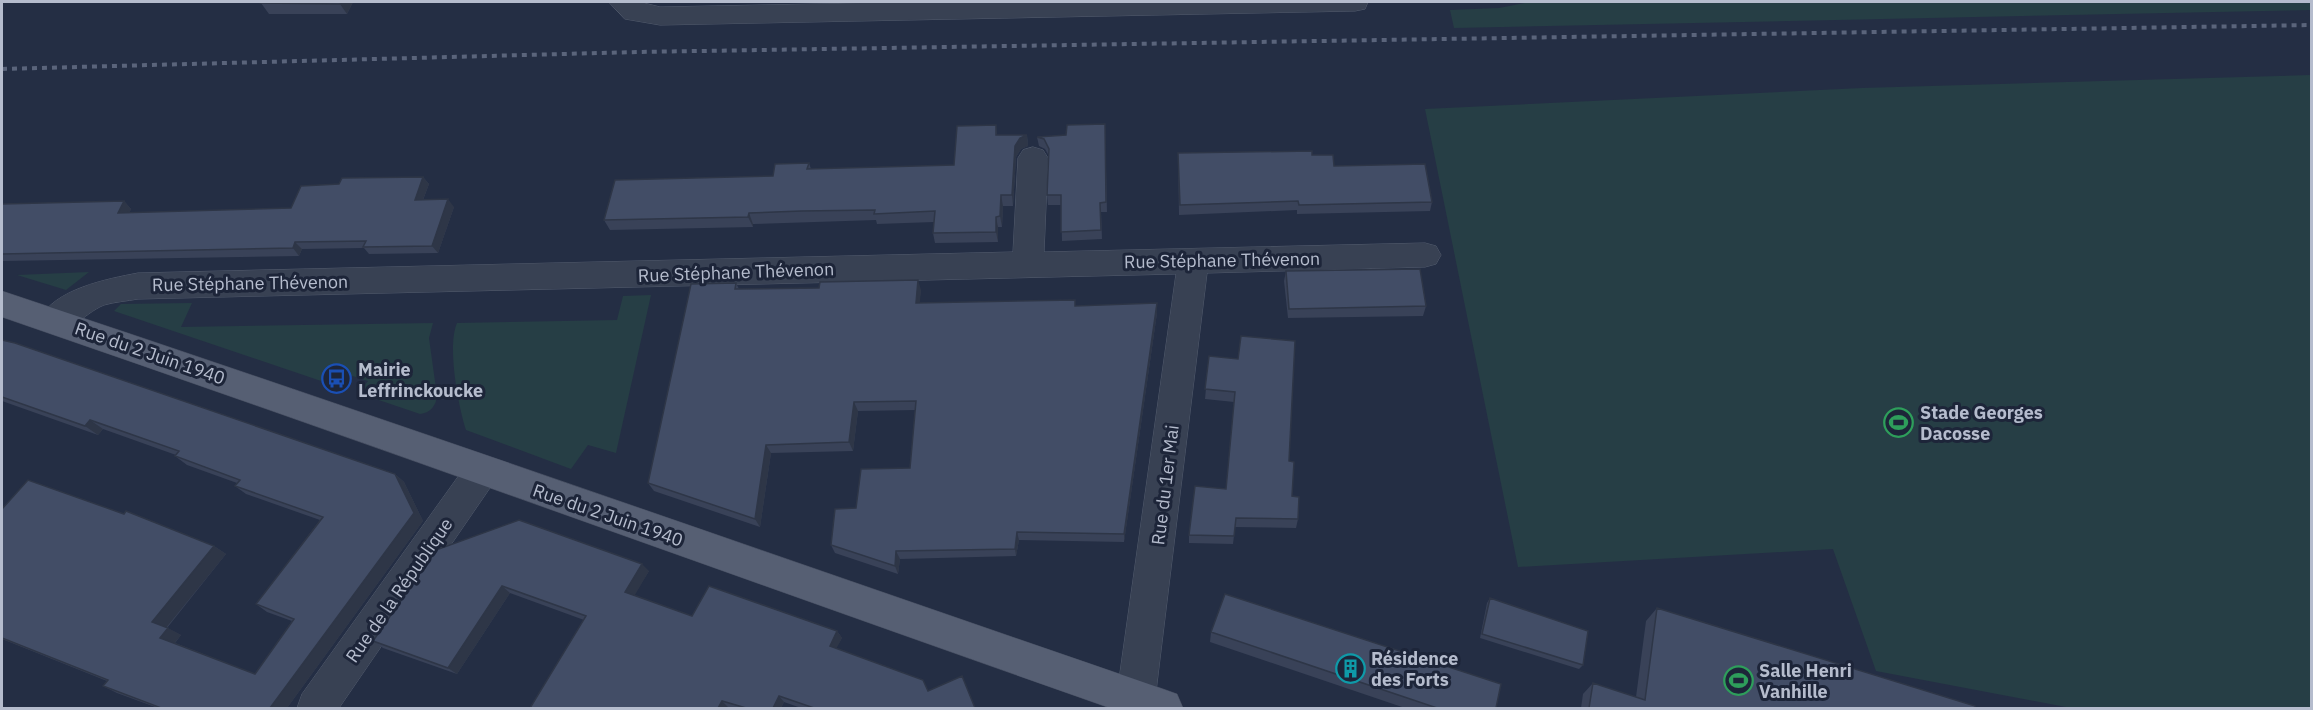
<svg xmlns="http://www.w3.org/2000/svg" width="2313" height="710" font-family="'IBM Plex Sans',sans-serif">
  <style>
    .green { fill: #263e45 }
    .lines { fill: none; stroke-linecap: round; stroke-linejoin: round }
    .minor-casing { stroke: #535c6e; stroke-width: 1 }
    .major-casing { stroke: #424a5d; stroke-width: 1 }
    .minor { fill: #384153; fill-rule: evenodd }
    .major { fill: #565f73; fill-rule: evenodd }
    .rail { stroke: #5a647b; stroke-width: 4; stroke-dasharray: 5 5; stroke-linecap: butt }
    .wall { fill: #394258 }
    .shaded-wall { fill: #2e3647 }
    .building { fill: #424d66; stroke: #2e3647; stroke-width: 1.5 }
    .labels { text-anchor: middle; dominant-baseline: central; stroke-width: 6; stroke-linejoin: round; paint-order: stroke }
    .street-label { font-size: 18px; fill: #b5bccd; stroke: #1d2539 }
    .poi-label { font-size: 18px; font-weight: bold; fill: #b5bccd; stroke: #1d2539; text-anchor: start }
  </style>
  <rect width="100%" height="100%" fill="#242e44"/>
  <path class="green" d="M1530,2H2311L2312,10L1454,28L1450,10L1499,8Z
    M2311,75V708H2071L1876,671L1833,549L1518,567L1425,109L1862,88Z
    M89,272L66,290L17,275Z
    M651,295L616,453L588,445L571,469L466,430C458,405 447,346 457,323L617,320L623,296Z
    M192,303L181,327L433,323L429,338L437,396C436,406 430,413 420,414L358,393L368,381L334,370L324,382L114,311L121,304Z"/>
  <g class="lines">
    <defs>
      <path id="minor" d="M609,2H640L660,7L915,2H1368L1365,9L1355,11L660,25L625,19Z
        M1033,147L1043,150L1048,158L1044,252L1425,243L1436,246L1441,255L1436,264L1425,267L1207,273L1154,708H1115L1176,274L138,299C127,301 114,302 104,305C82,314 69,338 44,329L39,320C54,289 107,279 138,273L1013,252L1018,158L1023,150Z
        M482,455L494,460L499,471L494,482L339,708H297L302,694L470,460Z"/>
      <path id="major" d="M2,291C390,420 776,556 1163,689L1177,694L1183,708H1110C740,578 372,444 2,317Z"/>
    </defs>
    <use href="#minor" class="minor-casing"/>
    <use href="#major" class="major-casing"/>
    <use href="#minor" class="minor"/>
    <use href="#major" class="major"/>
    <path class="rail" d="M2,69L637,52L2312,25"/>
  </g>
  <path class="wall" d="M262,2H353L347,14H269L261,3Z
    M1105,124L1107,212H1101L1102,239L1062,241L1061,205H1048L1047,195L1049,156L1045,149L1039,146L1037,137L1066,135Z
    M996,125L997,135H1027L1028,146L1021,149L1016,157L1013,206H1003L1002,227H998V242L935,243L933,233L934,222L877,224L876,220L753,224V227L610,230L604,220L773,176L809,163L811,169L954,165Z
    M1178,153L1312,155L1334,166L1432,202L1430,211L1297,214V210L1179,215Z
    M423,177L429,184L423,200L454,207L438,253L369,254L364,248L302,249L299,256L2,261V204L124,201L131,209L129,213L291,208L339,184Z
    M1286,271L1426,306L1423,316L1288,318L1284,281Z
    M736,283L739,289L921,290L919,303L1075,300V306L1157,313L1124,542L1019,540L1016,556L900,559L898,574L835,553L831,545L856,508L910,468L916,410L858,411L853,451L771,453L760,527L654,491L648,483Z
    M2,340L395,474L404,482L423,521L287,708H158L117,693L103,686L107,681L2,639V509L214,546L226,554L167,628L181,635L175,643L255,674L292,621L267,612L256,604L320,520L246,494L235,486L237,483L187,465L175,456L176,455L103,429L98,435L2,401Z
    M1209,356L1289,461L1292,496L1298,519L1296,528L1235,527L1233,544L1189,543V535L1226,489L1234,402L1205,399Z
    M436,550L649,571L634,595L692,616L837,631L842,638L836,648L928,691L975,708H801L784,702L781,708H732L728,707L727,708H530L584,620L510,593L457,674L383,648L373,641Z
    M1490,598L1583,665L1579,669L1480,638L1487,603Z
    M1657,608L1975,708H1581L1583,694L1593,683L1636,697L1646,621Z
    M1211,632L1496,708H1405L1210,642Z"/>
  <path class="shaded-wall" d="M341,2H353L347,14L340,4Z
    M1027,135L1028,146L1021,149L1016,157L1013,206L1012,195L1015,146L1020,138Z
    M423,177L429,184L420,207L415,200Z
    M1001,195L1003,206L1002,227L1000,216Z
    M448,199L454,207L438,253L432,246Z
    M124,201L131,209L126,220L118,213Z
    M749,213L753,224V227L748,217Z
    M996,217L998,227V242L996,232Z
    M295,242L302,249L299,256L293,248Z
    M918,280L921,290L919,312L916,303Z
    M1157,303V313L1124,542V534Z
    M854,402L858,411L853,451L849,442Z
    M90,420L103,429L98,435L85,426Z
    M766,445L771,453L760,527L755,519Z
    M395,474L404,482L423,521L287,708H270Z
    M1017,532L1019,540L1016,556L1015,549Z
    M214,546L226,554L165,629L152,622Z
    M896,551L900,559L898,574L895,566Z
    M642,564L649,571L632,600L625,592Z
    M502,586L510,593L457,674L448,668Z
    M168,628L181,635L173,645L160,638Z
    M837,631L842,638L834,653L830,646Z
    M779,696L784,702L781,708H773Z
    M722,701L728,707L727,708H718Z"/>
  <path class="building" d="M262,2H341L340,4L261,3Z
    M1105,124L1106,202L1100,203L1101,230L1061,232V195H1047L1049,149L1044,139L1037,137L1066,135L1067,125Z
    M996,125V135H1027L1020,138L1015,146L1012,195H1001L1000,216L996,217V232L933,233L935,211L874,214L875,210L801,211L749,213L748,217L604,220L615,180L773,176L775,164L809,163L807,169L954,165L957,126Z
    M1312,151V155H1333L1334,166L1425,164L1432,202L1299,205L1298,201L1180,205L1178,153Z
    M423,177L415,200L448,199L432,246L363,247L366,241L295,242L293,248L2,254V204L124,201L118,213L291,208L301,186L339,184L342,178Z
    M1420,269L1426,306L1289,309L1286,271Z
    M918,280L916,303L1075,300V306L1157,303L1124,534L1017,532L1015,549L896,551L895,566L831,545L835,509L856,508L861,469L910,468L916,401L854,402L849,442L766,445L755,519L648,483L691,284L736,283L735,289L819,288L820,282Z
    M1241,336L1295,341L1289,461L1294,462L1292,496L1299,497L1298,519L1236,518L1234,536L1189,535L1195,486L1226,489L1235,392L1205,389L1209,356L1238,359Z
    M2,340L15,343L395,474L414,513L270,708H161L103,686L108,680L2,638V509L28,480L124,514L126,511L214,546L152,622L168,628L160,638L255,674L294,619L256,604L323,517L235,486L240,480L175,456L179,451L90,420L85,426L2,397Z
    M519,520L642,564L625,592L692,616L709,586L837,631L830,646L923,680L928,691L962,676L975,708H814L779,696L773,708H746L722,701L718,708H530L586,616L502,586L448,668L373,641L436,550Z
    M1225,594L1501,684L1496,708H1437L1211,632Z
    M1490,598L1588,631L1583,665L1482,634Z
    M1657,608L1975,706V708H1589L1593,683L1645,700Z"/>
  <defs>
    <symbol id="bus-ring" viewBox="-11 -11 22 22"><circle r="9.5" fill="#1d2539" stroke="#1a4fb4" stroke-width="1.5"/><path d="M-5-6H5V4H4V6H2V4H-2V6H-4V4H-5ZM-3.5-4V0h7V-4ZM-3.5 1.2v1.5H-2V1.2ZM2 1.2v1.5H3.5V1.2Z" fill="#1a4fb4"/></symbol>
    <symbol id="stadium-ring" viewBox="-11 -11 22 22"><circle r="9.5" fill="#1d2539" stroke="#2e9e5b" stroke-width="1.5"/><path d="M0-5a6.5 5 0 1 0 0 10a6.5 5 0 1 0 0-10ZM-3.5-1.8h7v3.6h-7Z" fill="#2e9e5b"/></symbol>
    <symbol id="building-ring" viewBox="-11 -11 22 22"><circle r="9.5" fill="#1d2539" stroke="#0f9aa8" stroke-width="1.5"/><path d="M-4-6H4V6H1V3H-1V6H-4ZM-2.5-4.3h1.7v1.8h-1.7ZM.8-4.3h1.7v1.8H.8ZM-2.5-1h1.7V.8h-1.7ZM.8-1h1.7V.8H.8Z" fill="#0f9aa8"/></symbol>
  </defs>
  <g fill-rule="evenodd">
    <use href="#bus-ring" x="320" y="362" width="33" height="33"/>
    <use href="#stadium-ring" x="1882" y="406" width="33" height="33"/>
    <use href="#building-ring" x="1334" y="652" width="33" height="33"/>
    <use href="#stadium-ring" x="1722" y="664" width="33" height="33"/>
  </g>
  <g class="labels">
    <g class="street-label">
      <text transform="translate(1222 260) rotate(-1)">Rue Stéphane Thévenon</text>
      <text transform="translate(736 272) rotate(-2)">Rue Stéphane Thévenon</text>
      <text transform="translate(250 283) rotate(-1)">Rue Stéphane Thévenon</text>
      <text transform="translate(150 353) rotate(19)">Rue du 2 Juin 1940</text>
      <text transform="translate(1165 485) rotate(-83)">Rue du 1er Mai</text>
      <text transform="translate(608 515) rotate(19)">Rue du 2 Juin 1940</text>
      <text transform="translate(399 590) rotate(-55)">Rue de la République</text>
    </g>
    <g class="poi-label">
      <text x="358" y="369">Mairie<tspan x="358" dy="21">Leffrinckoucke</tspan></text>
      <text x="1920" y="412">Stade Georges<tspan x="1920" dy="21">Dacosse</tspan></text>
      <text x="1371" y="658">Résidence<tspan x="1371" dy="21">des Forts</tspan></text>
      <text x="1759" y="670">Salle Henri<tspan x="1759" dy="21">Vanhille</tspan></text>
    </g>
  </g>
  <rect width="2313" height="710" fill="none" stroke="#b5bccd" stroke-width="6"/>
</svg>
